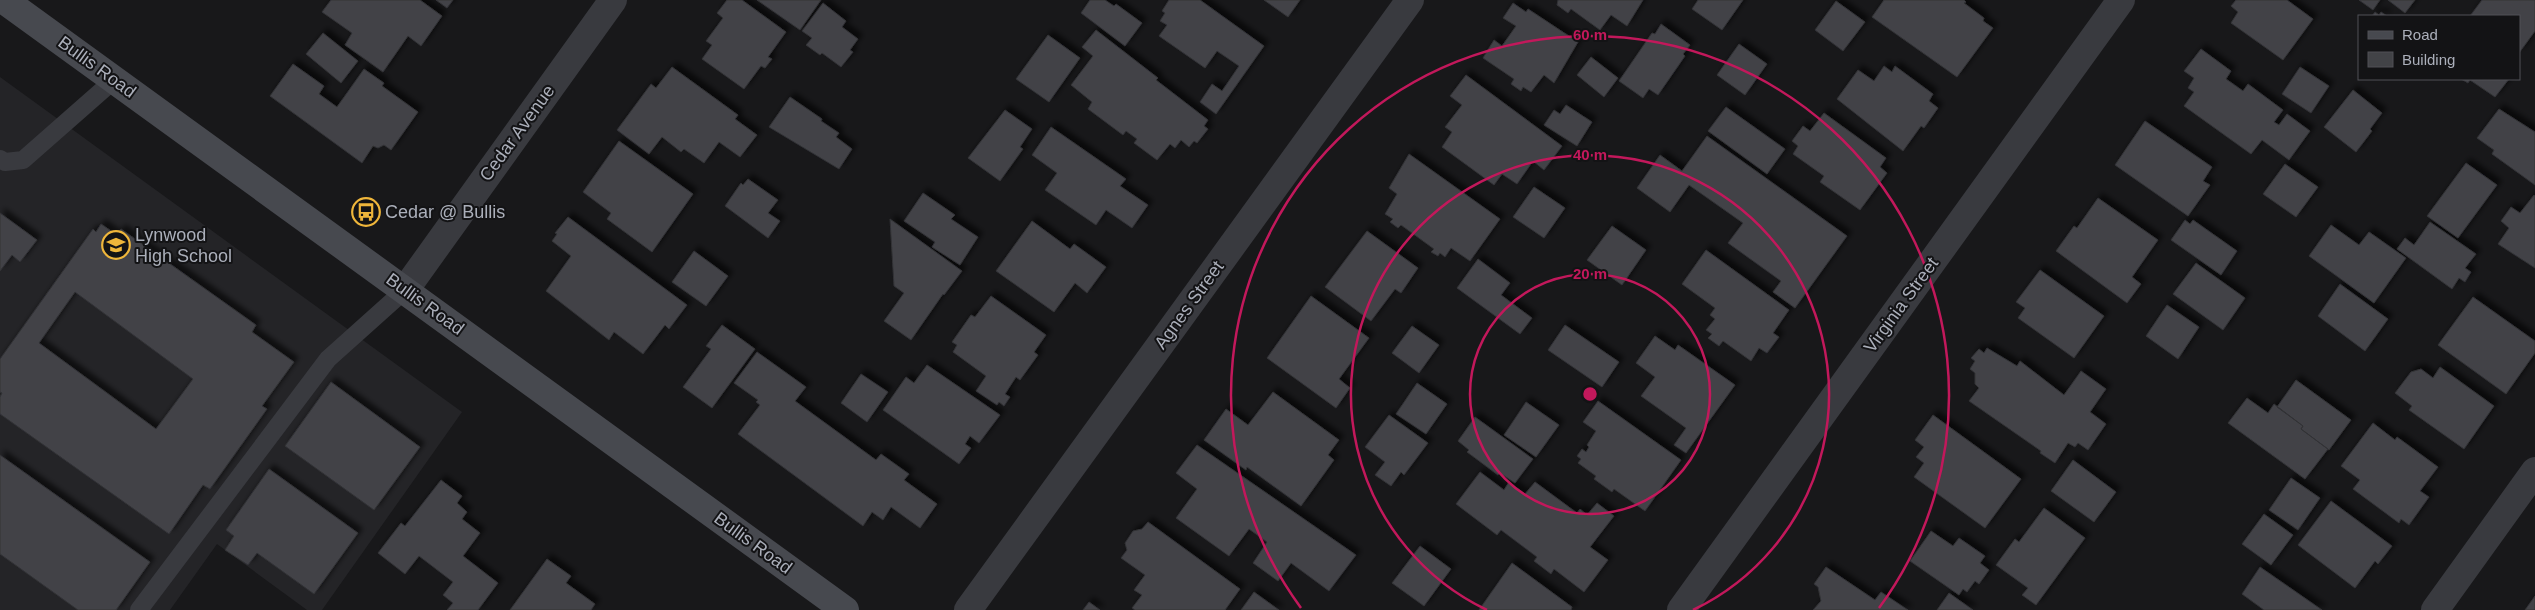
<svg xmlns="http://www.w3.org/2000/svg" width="2535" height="610" font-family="Arial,sans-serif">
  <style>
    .built { fill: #242427 }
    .building { fill: #424347; stroke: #323236; fill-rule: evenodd; filter: url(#shadow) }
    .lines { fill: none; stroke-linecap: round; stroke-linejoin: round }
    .lane { stroke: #393a3f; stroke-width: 18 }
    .street { stroke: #393a3f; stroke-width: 28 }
    .secondary { stroke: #47494f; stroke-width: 28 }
    .ring { fill: none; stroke: #c2185b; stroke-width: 2.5 }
    .labels { text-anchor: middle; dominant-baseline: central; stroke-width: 4; stroke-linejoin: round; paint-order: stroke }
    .street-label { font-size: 18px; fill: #abafba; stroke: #131315 }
    .poi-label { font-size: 18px; fill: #abafba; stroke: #131315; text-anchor: start }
    .centre { fill: #c2185b; stroke: #131315; stroke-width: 2.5 }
    .ring-label { font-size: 15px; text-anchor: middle; font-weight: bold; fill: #c2185b; stroke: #131315; stroke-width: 4; stroke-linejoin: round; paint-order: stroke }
  </style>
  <defs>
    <filter id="shadow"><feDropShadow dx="4.5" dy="-4.5" stdDeviation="2.5" flood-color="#0009"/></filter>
  </defs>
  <rect width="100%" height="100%" fill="#18181a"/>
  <path class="built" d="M0,77L462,412L322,610H307L217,544L170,610H0Z"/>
  <path class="building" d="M331,0H420L442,16L421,46L408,36L383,72L345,45L352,33L322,12Z
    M436,0H453L447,8Z
    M727,0H742L786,32L768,57L772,59L765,68L761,66L744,89L702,59L712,45L706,41L723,18L717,13Z
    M757,0H821L800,30Z
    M1090,0H1105L1114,6L1116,4L1142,23L1125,46L1081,13Z
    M1169,0H1200L1264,46L1216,114L1200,102L1212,84L1222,91L1239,66L1217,51L1205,68L1159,36L1167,25L1160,21L1165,13L1162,11Z
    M1264,0H1300L1288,17Z
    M1558,0H1643L1627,26L1611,15L1600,30L1571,9L1568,13L1557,5Z
    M1698,0H1743L1722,30L1692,9Z
    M1884,0H1964L1966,2L1964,3L1984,18L1983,21L1993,28L1957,77L1872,17Z
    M2236,0H2287L2313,19L2283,60L2231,23L2238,12L2231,6Z
    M2359,0H2380L2373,10Z
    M2388,0H2415L2405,13Z
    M2482,0H2535V31L2519,53V16H2470Z
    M1836,1L1865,22L1843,51L1815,30Z
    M823,3L846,21L842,27L858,39L850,50L853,52L841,67L822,53L820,55L806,45L812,38L802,31Z
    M1513,3L1526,12L1528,9L1578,42L1554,83L1544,75L1531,92L1523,87L1521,91L1511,84L1514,79L1483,58L1494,40L1502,46L1516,26L1503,18Z
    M2375,12L2379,15L2381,12L2387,16H2372Z
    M1661,24L1690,45L1683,54L1685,56L1658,95L1649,89L1643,98L1619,81L1652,33L1655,34Z
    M1096,30L1158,78L1156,80L1208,120L1204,126L1208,129L1197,143L1194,141L1189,147L1181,140L1175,148L1170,144L1157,160L1134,143L1137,139L1126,131L1123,135L1088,109L1092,102L1071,85L1093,56L1082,47Z
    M323,33L358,61L341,83L306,54Z
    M1048,35L1080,58L1049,102L1016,79Z
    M1739,44L1767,64L1745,95L1717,75Z
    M2201,49L2231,71L2226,79L2243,91L2248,84L2283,110L2274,122L2279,125L2287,114L2310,131L2289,160L2262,140L2251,154L2184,106L2194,92L2188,88L2194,78L2184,71Z
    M1591,57L1618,78L1604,97L1577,75Z
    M293,64L324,86L319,94L337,107L364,69L384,83L382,86L418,112L391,150L384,145L378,148L373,146L362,163L270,96Z
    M1884,66L1892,72L1895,66L1933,94L1929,101L1938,108L1924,128L1921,126L1903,151L1837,99L1858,70L1874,81Z
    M672,67L738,115L735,119L757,135L740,157L719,142L704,163L684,149L681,152L662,137L649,154L617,130L651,84L656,88Z
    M2300,67L2329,86L2311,113L2282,94Z
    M1466,75L1562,146L1544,170L1533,161L1517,184L1502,174L1494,185L1442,147L1452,132L1445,127L1462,105L1450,96Z
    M2461,79H2509L2495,97L2470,80L2468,83Z
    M2353,90L2382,113L2370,129L2372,131L2356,152L2324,127Z
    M790,97L822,119L821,121L839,133L836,137L852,149L839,169L769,127Z
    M1566,105L1592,122L1577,146L1544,125L1554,110L1560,114Z
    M1726,107L1785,149L1767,174L1708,131Z
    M2499,109L2535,132V185L2492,154L2494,150L2477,138Z
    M1005,110L1032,129L1020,147L1023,149L1000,181L968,158Z
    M1824,113L1886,158L1880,167L1887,173L1860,210L1820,182L1824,176L1793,154L1798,146L1792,141L1803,126L1810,131Z
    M2145,121L2212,167L2203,181L2210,185L2188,216L2115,165Z
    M1051,127L1126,179L1120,186L1148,205L1132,228L1106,210L1096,225L1045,190L1057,173L1032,155Z
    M1707,136L1847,236L1795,308L1773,292L1781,281L1728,243L1743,223L1689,185L1670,212L1637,188L1660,155L1682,171Z
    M619,141L693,194L652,252L607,219L611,213L583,192Z
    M1409,154L1500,219L1470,261L1451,248L1445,257L1440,253L1438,256L1431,252L1434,249L1401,225L1398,228L1390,222L1393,219L1385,214L1397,194L1389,188Z
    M2466,163L2497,185L2458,238L2427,216Z
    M2285,164L2318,187L2296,217L2263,194Z
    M748,179L778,200L768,213L780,221L768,238L725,206L741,183L743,185Z
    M1534,187L1565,208L1544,238L1513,217Z
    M923,193L955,215L951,219L978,237L960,265L932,247L935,242L904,221Z
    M2534,195L2535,196V268L2498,244L2509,228L2501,221L2511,207L2520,213Z
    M2098,198L2158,240L2132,277L2141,284L2127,303L2056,251L2074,226L2077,228Z
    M0,213L37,240L20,262L12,255L0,271Z
    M568,217L687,305L669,329L665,325L643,354L614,332L609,340L546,291L571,256L552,241L557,234L555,233Z
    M890,219L962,271L944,295L943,294L911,340L884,321L904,293L894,286Z
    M2185,220L2190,224L2193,220L2237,251L2221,275L2171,240Z
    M1032,221L1070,249L1074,244L1106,267L1087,293L1075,283L1054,312L996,271Z
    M2430,222L2476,254L2465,268L2471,272L2465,282L2459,278L2452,289L2397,249L2405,238L2414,245Z
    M101,224L117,235L121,229L256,325L252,332L294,362L262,406L267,409L210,489L203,485L169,534L0,414V397L2,393L0,392V359L93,229L96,232ZM75,292L193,379L156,429L39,343Z
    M2331,225L2359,245L2369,232L2406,258L2374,303L2309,256Z
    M1612,226L1646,250L1622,285L1587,260Z
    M1367,231L1418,268L1401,293L1395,289L1371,321L1325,287Z
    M1706,250L1789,310L1773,333L1779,337L1767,353L1759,348L1751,361L1723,341L1719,346L1708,338L1712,334L1706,330L1715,319L1710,315L1715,308L1682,284Z
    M694,251L728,276L706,306L672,282Z
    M1478,259L1510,283L1501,295L1532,318L1520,334L1457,288Z
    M2196,263L2245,298L2223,330L2173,294Z
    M2040,270L2104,316L2074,358L2018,318L2025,308L2016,302Z
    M2340,284L2388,319L2365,351L2318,316Z
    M991,296L1046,335L1034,352L1038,355L1020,380L1016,377L1005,394L1010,397L1004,406L999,402L997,405L976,391L986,376L953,352L957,345L952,342L971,315L975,317Z
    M1311,296L1369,338L1339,379L1350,388L1336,408L1267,358Z
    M2473,297L2535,341V353L2506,394L2438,345Z
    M2167,305L2199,327L2178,359L2146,336Z
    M722,325L755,349L712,408L683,387L711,349L706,346Z
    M1565,325L1619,362L1602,387L1548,350Z
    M1412,326L1439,345L1419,373L1392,353Z
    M1655,336L1675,350L1678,345L1735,385L1686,453L1674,445L1686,428L1641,396L1655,377L1636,363Z
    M1987,348L2017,366L2020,361L2064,395L2081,371L2106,389L2090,412L2106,424L2088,450L2078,443L2075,447L2068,443L2055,463L2040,453L2041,451L1969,401L1979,388L1975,384V373L1970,369L1975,361L1971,358L1979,349L1984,353Z
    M757,352L806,387L795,401L876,460L881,454L909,474L904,480L937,504L920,528L891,507L883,520L872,512L863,526L738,434L760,405L756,402L758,400L734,383Z
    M927,365L1000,415L979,443L970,436L965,444L971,448L959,464L883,410L906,377L914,383Z
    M2440,367L2494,406L2464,449L2409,410L2412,406L2395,393L2411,372L2421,369L2433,378Z
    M861,374L888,392L867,422L841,403Z
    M2296,380L2351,420L2329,450L2301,429L2303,426L2277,407Z
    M331,382L420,447L374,510L285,446Z
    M1417,383L1447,404L1426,434L1396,414Z
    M1273,392L1339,440L1328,455L1334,460L1301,506L1247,467L1246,470L1204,440L1226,409L1248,425Z
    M2247,398L2268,413L2274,404L2303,426L2301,429L2328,449L2305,479L2228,423Z
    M1598,401L1681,460L1645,511L1614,489L1612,492L1594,479L1596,476L1578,463L1581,459L1577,456L1582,449L1586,452L1589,447L1587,445L1596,431L1583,422Z
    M1526,402L1559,425L1536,457L1504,435Z
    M1389,415L1428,443L1404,475L1401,472L1391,486L1375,475L1385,462L1365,447Z
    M1933,415L2021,479L1985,528L1914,477L1924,463L1916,457L1924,447L1915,440Z
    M1475,417L1533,459L1515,483L1500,473L1498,475L1467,452L1469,450L1458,441Z
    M2373,423L2395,440L2397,437L2438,467L2420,491L2429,497L2409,525L2401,519L2399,523L2353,489L2360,480L2341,466Z
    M1197,445L1356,555L1329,591L1291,563L1278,581L1253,563L1267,542L1249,529L1229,556L1176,518L1197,489L1176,473Z
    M0,455L150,562L116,610H78L0,554Z
    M2073,460L2116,492L2094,522L2051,491Z
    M269,469L358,533L314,594L257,553L248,565L225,550L234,536L226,530Z
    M1480,472L1504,490L1509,482L1525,494L1535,482L1577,513L1580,509L1587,515L1597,503L1614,516L1590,547L1608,560L1584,592L1554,569L1551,574L1534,561L1537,557L1501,530L1497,535L1456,504Z
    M2291,478L2320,498L2298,530L2269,510Z
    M441,480L462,496L457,503L467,512L462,519L480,533L463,556L498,583L478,610H447L453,603L443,595L453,582L419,556L405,574L378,553L401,523L405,526Z
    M2331,501L2392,546L2378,564L2375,561L2355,588L2298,545Z
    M2044,508L2085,538L2036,605L2022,595L2028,588L1996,565L2015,539L2019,542Z
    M2264,514L2293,535L2271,565L2242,544Z
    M1148,522L1240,589L1225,610H1135L1132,608L1142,595L1134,590L1145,575L1121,558L1127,550L1125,543L1133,531L1142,529Z
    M1931,531L1953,546L1959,538L1985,556L1980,563L1989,570L1979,584L1975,581L1967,592L1963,589L1959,595L1910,561Z
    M1420,546L1451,569L1424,606L1392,583Z
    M547,559L571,576L566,583L595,604L591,610H510Z
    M1512,563L1572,607L1571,610H1479Z
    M1826,567L1875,600L1881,592L1908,610H1813L1821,601L1818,587L1814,584Z
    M2260,567L2322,610H2264L2242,594Z
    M1254,592L1279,610H1241Z
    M1949,593L1973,610H1937Z
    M2535,596V610H2525Z
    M1089,602L1100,610H1083Z"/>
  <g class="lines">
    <path class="lane" d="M0,159L5,162L23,160L114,80
      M139,610L328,359L405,290"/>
    <path class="street" d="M405,290L613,0
      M968,610L1410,0
      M1681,610L2121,0
      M2435,610L2535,471"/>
    <path class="secondary" d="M4,0L845,610"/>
  </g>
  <g class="ring">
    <circle cx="1590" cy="394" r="120"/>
    <path d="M1487 610A239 239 0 1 1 1693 610"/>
    <path d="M1301 608A359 359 0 1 1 1879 608"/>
  </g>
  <defs>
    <symbol id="bus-ring" viewBox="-11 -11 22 22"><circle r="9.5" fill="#131315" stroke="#efb63b" stroke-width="1.5"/><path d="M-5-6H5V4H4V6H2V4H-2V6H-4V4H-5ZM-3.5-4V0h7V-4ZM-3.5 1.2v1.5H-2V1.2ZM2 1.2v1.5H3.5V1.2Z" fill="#efb63b"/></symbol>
    <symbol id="school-ring" viewBox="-11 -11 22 22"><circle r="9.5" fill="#131315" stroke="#efb63b" stroke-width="1.5"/><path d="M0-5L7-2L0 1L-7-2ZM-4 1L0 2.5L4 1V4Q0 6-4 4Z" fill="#efb63b"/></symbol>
  </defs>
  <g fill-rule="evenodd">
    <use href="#bus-ring" x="350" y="196" width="32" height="32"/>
    <use href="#school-ring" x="100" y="229" width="32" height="32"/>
  </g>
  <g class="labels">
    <g class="street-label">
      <text transform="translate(97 67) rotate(36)">Bullis Road</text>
      <text transform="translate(517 133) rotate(-54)">Cedar Avenue</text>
      <text transform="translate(425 304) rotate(36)">Bullis Road</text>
      <text transform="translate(1189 305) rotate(-54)">Agnes Street</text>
      <text transform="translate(1901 305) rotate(-54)">Virginia Street</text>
      <text transform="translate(753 543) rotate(36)">Bullis Road</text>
    </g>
    <g class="poi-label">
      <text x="385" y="212">Cedar @ Bullis</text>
      <text x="135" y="235">Lynwood<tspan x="135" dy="21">High School</tspan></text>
    </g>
  </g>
  <circle cx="1590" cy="394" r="8" class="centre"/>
  <g class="ring-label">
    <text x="1590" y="40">60 m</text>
    <text x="1590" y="160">40 m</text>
    <text x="1590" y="279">20 m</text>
  </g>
  <rect x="2358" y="15" width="162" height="65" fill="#131315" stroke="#505157"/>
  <rect x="2368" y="31" width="25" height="8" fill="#47494f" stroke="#505157"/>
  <text x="2402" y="40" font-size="15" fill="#abafba">Road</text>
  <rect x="2368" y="52" width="25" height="15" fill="#424347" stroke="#505157"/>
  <text x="2402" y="65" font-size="15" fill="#abafba">Building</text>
</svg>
